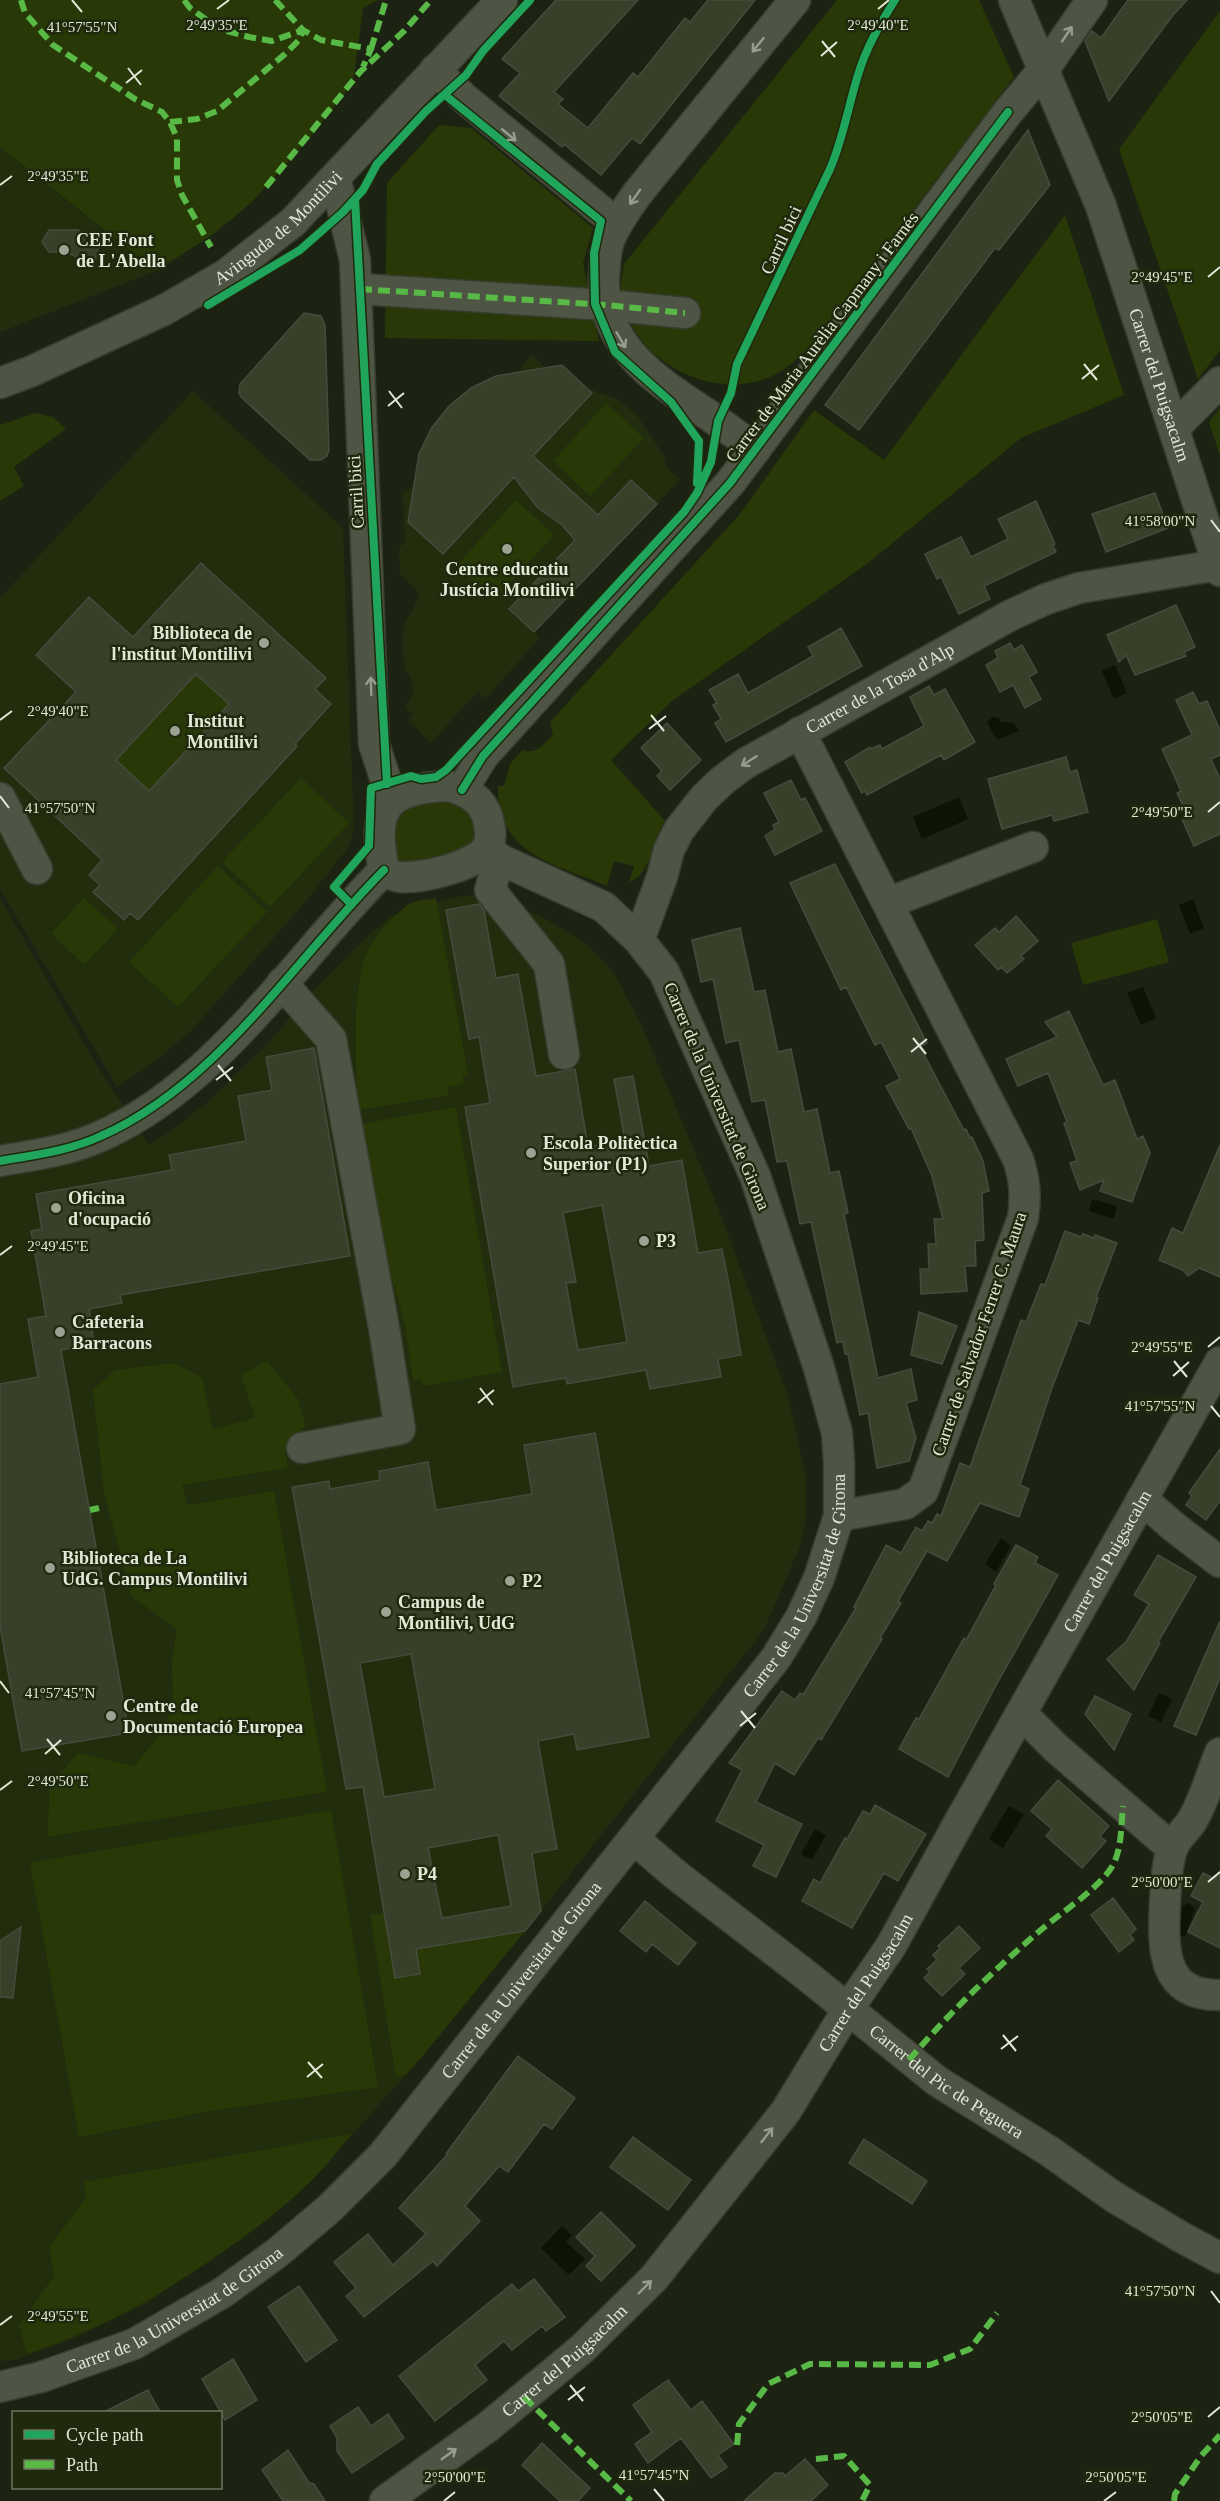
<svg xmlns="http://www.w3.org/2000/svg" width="1220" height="2501" font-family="'Times New Roman',serif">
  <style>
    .built { fill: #222d0d }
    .green { fill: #283806 }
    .water { fill: #0d1403 }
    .building { fill: #39402a; stroke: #464b3e; stroke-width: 1.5; fill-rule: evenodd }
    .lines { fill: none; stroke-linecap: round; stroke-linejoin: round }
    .minor-casing { stroke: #383d30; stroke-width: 33 }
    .minor { stroke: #4f5545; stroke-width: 30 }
    .quiet { stroke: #58b947; stroke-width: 6; stroke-dasharray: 12 6; stroke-linecap: butt }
    .cycleway-casing { stroke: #1f290d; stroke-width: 11 }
    .cycleway { stroke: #20a55d; stroke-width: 8 }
    .oneway { stroke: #989e8e }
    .ticks { fill: none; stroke: #e1e8d7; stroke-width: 2 }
    .poi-dot { fill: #9ca392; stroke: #1f290d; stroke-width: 2 }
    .labels { text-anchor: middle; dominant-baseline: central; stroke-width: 5; stroke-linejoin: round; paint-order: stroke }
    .street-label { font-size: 18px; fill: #e1e8d7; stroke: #1f290d }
    .poi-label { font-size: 18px; font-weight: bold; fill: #e1e8d7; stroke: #1f290d; text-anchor: start }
    .ticks-label { font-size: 15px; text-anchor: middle; fill: #e1e8d7; stroke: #1f290d; stroke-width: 5; stroke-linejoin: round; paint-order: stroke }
  </style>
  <rect width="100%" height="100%" fill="#1d2313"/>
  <path class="built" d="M0,147L101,228L156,271L0,332Z
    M532,355L553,375L563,366L582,386L617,399L636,414L664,456L666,466L680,479L609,555L604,550L599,556L604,561L535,631L540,638L485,699L478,691L431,743L409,720L413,714L405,707L413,693L412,681L405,669L403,654V632L406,622L419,597L417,590L400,574L399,548L405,542L403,493L413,486L419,454L428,435L449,406L481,383L519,371Z
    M193,391L343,528L354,830L347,849L302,906L189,1033L154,1062L117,1087L0,889V598Z
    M492,893L544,918L587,944L613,971L641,1024L717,1205L788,1396L806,1478V1517L801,1544L764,1630L541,1911L420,2059L310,2182L257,2227L147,2303L77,2337L16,2360L0,2361V898L96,1064L149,1145L171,1131L210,1100L269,1042L310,994L356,947L391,916L456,897Z"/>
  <path class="green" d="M0,0H378L363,8L353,83L307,141L251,203L212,235L156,271L0,147Z
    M837,0H979L1014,77L807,350C794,362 779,375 762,380C702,398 628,356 621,291C620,283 623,273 624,264Z
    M1220,11V350L1198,379L1119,149Z
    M439,125L471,128L593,228L583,263L599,341L385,338L387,183Z
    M1065,215L1124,395L1021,438L868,563L672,701L611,760L665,821C652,840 652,874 629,882L634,866L614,861L607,886C556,864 496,855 498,786H504L510,764L523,750C536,755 544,744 553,735L550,722L740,514L814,410L884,460Z
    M606,403L644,438L590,496L553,461Z
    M1220,408V456L1209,422Z
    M36,413L53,417L66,429L14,467L24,486L0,501V425Z
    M516,500L554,535L493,601L456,566Z
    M196,674L229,704L149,791L116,760Z
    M301,778L349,823L270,907L222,862Z
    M447,798L464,806L475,817L476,842L462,856L396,868L393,818L421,800Z
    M218,866L267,912L178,1007L129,962Z
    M84,898L118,929L84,965L51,933Z
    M436,898L468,1074L463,1075L464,1084L448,1087L449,1095L358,1110C356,1069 350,985 369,949C377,934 395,914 409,904C416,900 428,900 436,898Z
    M1157,919L1169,962L1083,985L1071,943Z
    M456,1107L502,1372L423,1386L421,1379L413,1380L405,1324L381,1241L360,1124Z
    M267,1361L298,1399L306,1425L285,1450L288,1468L182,1485L187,1505L274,1491L327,1792L47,1837L50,1786L78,1753L134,1766L162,1732L173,1707L172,1661L177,1629L132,1597L104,1493L93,1390L115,1370L174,1363L202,1378L213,1429L255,1418L241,1375Z
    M331,1810L378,2087L210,2111L79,2137L30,1863Z
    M384,1913L395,1978L420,1974L416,1949L525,1931L420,2059L405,2075L396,2077L370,1915Z
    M352,2134C338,2150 325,2168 310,2182C284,2208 254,2230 224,2251C158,2297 103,2328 27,2354L19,2325L54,2276L49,2247L86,2198L84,2182Z"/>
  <path class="water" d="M1115,665L1127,693L1114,699L1102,671Z
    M993,717L999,718L1001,722C1011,722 1014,721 1019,731L997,740L987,722Z
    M959,797L968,819L922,839L913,817Z
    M1193,899L1204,928L1190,934L1179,905Z
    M1143,987L1156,1018L1141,1025L1127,993Z
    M1092,1199L1117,1206L1114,1219L1089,1211Z
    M1001,1538L1011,1546L996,1572L985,1564Z
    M1159,1693L1172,1699L1161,1722L1148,1716Z
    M1009,1806L1024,1814L1003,1848L989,1839Z
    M815,1829L826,1835L812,1860L801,1854Z
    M1189,1903L1195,1909L1185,1937L1180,1935L1182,1906Z
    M562,2226L572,2235L566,2242L585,2259L569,2275L541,2248Z"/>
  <path class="building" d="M556,0H638L554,92L563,99L558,104L588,128L633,73L638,77L685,18L690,22L708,0H755L640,144L632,138L601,175L564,144L562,147L499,96L520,73L502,59Z
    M1128,0H1187L1173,15L1109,101L1085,41L1092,31L1101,38Z
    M1028,130L1050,185L999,250L995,248L859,430L825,405Z
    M49,230H79L98,249L95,260L83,264L73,255L65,252H49L42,242Z
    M304,313L321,316L325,325L329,450L327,456L321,460H310L241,397L239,393L240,384Z
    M562,365L592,393L533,456L598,515L631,480L657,504L534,632L509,609L575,540L562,525L538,508L514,477L443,554L408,522L419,454L431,429L449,406L471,388L496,376Z
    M1155,493L1168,528L1106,552L1092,514Z
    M1036,501L1055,544L1053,545L1056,552L984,586L990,599L959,614L941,577L937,579L925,554L961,537L971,557L1008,539L998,519Z
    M201,563L326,678L315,689L331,704L295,744L297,746L138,920L130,913L124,920L93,892L100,885L89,875L102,860L4,768L76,692L36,655L89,597L133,637ZM196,674L229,704L149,791L116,760Z
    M1176,605L1195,647L1184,652L1186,656L1135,675L1126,655L1119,662L1107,635Z
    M841,628L862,666L726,742L715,723L721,719L713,705L717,703L709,690L738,674L748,693L813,656L808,647Z
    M1010,643L1014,650L1022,645L1037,672L1029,677L1041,699L1025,708L1013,685L1000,692L986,665L998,658L995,651Z
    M929,686L934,695L945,689L975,742L944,760L941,755L867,795L865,791L862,793L845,762L870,747L871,749L880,745L882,749L924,726L910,697Z
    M1193,692L1199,704L1207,701L1220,730V755L1211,759L1220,779V834L1194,846L1182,819L1188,816L1177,793L1181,791L1162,749L1192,735L1176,700Z
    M667,723L701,760L670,790L657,776L662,771L641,748Z
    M1066,757L1070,772L1077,770L1088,812L1054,821L1052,815L1002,829L988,779Z
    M791,780L801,800L805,798L822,831L775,855L765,836L775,829L773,825L779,822L764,793Z
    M835,864L927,1043L920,1047L964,1130L966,1129L970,1138L972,1137L983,1161L989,1191L982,1193L984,1240L975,1241L976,1266H965L967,1291L921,1294L920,1269H929L928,1244H936L934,1219H943L932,1176L911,1128L909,1129L886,1086L900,1079L881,1042L875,1045L846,987L841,990L790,883Z
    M479,904L484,910L496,978L518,974L536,1076L575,1069L588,1147L625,1140L614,1079L633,1076L649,1166L682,1160L698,1253L722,1249L732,1300L741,1355L718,1359L721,1377L650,1389L646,1370L567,1384L566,1378L513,1387L465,1107L490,1103L479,1037L469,1039L446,910ZM602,1205L627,1342L578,1350L566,1283L576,1282L563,1213Z
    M1016,916L1038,941L1021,956L1024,959L1007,973L1001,967L998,970L975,945L995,928L999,932Z
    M740,928L754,992L765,990L778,1052L791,1049L804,1112L817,1109L830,1173L839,1171L848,1213L844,1214L878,1378L911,1369L917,1400L906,1403L916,1438L909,1461L877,1468L868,1413L860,1415L848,1354H845L843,1341L837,1343L811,1222L800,1224L787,1161L777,1162L765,1100L752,1102L739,1040L726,1043L713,979L701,982L692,940Z
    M1069,1011L1103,1085L1115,1080L1137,1139L1143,1136L1150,1153L1132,1202L1100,1191L1104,1180L1080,1190L1070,1163L1077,1161L1064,1123L1067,1122L1048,1073L1018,1086L1006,1059L1057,1037L1045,1022Z
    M314,1048L350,1256L120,1295L122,1303L89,1309L94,1344L61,1350L129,1733L22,1751L0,1626V1384L38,1377L28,1319L46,1316L31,1231L42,1229L36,1194L172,1170L169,1155L246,1141L238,1096L272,1090L266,1057Z
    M1220,1145V1277L1199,1268L1188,1276L1183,1270L1159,1260L1172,1228L1183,1233Z
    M1065,1231L1081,1237L1083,1234L1094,1238L1095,1235L1117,1243L1096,1297L1098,1298L1089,1324L1078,1320L1052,1388L1020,1485L1029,1489L1019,1517L980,1503L947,1561L927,1551L898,1601L901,1603L880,1638L882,1639L821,1740L818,1738L794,1775L775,1763L756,1802L802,1824L776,1877L753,1866L764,1845L716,1821L742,1770L729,1763L782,1691L795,1700L800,1693L803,1695L856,1608L854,1607L886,1545L901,1553L916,1527L922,1531L928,1521L932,1523L937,1514L941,1516L960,1463L970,1467L1021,1320L1026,1322L1041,1284L1045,1285Z
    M919,1312L957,1326L942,1364L911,1355Z
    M595,1433L649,1737L577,1750L574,1734L538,1741L557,1849L532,1853L541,1911L525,1931L416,1949L420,1974L395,1978L363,1787L346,1789L292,1487L329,1481L330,1489L380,1480L379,1471L428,1462L436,1510L532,1494L524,1445ZM411,1654L435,1789L384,1797L360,1663ZM498,1835L511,1906L442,1918L428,1848Z
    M1220,1449V1501L1206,1520L1186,1505L1192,1496L1189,1493Z
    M1016,1545L1038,1557L1035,1563L1058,1575L994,1689L948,1777L899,1749L916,1718L919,1719L964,1638L966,1640L996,1585L994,1584Z
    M1158,1555L1196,1577L1158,1642L1160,1643L1134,1690L1107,1659L1126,1642L1149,1604L1134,1595Z
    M1220,1621V1678L1196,1735L1174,1726Z
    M1095,1696L1131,1714L1114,1750L1085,1714Z
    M1058,1780L1109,1826L1100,1836L1106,1841L1082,1868L1046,1836L1052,1829L1031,1811Z
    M875,1805L926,1834L898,1881L884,1873L852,1928L802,1901L814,1879L820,1883L845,1838L847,1839L863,1811L870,1814Z
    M1220,1871V1948L1188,1932L1203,1902L1191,1896L1203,1873L1215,1879Z
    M1113,1898L1136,1929L1130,1935L1134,1940L1119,1952L1091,1915Z
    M645,1901L696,1943L678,1965L652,1944L646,1952L620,1931Z
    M959,1926L980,1948L959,1968L965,1974L942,1996L924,1978L930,1972L927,1969L937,1960L933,1955L940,1948L938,1946Z
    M21,1927L13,1998L0,1997V1941Z
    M518,2056L575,2098L552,2129L544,2124L508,2172L499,2166L465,2206L480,2221L437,2266L433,2261L364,2317L346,2296L356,2288L334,2262L368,2234L393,2265L426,2234L399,2208L447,2155L446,2154Z
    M633,2137L691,2180L668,2210L610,2167Z
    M864,2139L927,2181L912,2204L849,2163Z
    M601,2212L635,2246L601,2281L586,2266L595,2256L576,2237Z
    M534,2279L565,2317L546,2331L542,2326L512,2350L504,2341L475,2365L487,2380L435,2421L399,2376L512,2284L518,2291Z
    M299,2286L337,2340L306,2362L268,2307Z
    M233,2359L257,2400L225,2420L202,2379Z
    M668,2380L691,2410L702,2401L734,2444L718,2455L727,2467L711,2478L681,2438L648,2463L635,2444L652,2432L633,2405Z
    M148,2390L160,2412H104Z
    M358,2407L371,2426L388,2414L404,2438L352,2473L337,2451V2438L330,2426Z
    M542,2443L590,2488L578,2501H560L522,2465Z
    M288,2450L309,2483L314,2484L325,2501H283L262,2470Z
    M805,2459L828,2485L811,2501H744L775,2473H783L785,2476Z"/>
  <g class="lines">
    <defs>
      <g id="minor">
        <path id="s1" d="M1014,0L1101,206L1220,571"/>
        <path d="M435,70L464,98L617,224"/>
        <path d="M335,178L355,260L374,744L387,784L395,798"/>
        <path d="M360,289L606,305L685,313"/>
        <path id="s2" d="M0,383L32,371L164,310L225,275L293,222L502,0"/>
        <path d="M1174,428L1220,382"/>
        <path d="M756,449C739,437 722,424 704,412C654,379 601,345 604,277C605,265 605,252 609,241C615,224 627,209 637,194L795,0"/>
        <path d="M800,732L1018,1159C1025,1180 1026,1196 1023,1218L923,1491L905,1504L839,1516"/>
        <path d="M448,786C467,791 482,798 488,819C490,828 492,837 488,846C479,866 421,879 400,877C394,877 389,873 384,870C371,810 384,788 448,786Z"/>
        <path d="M462,790L483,756L730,483L1008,112L1044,69L1092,0"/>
        <path d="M0,798L37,869"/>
        <path d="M499,859L490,890L549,964L564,1054"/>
        <path d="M888,903L1033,847"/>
        <path id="s3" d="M639,940L662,877L669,850L679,830L704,798L723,780L746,763L1011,615L1046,599L1079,588L1218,565"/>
        <path d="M282,983L331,1039L384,1328L400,1429L302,1448"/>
        <path d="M0,1161C34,1155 69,1151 101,1136C217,1085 296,958 384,870"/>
        <path d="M1142,1499L1174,1527L1220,1562"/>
        <path d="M1021,1713L1056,1748L1172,1848"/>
        <path d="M1220,1753C1211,1775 1204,1801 1192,1821C1186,1830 1177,1837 1173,1847C1167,1859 1166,1888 1165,1901C1163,1946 1160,1996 1220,1995"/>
        <path id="s4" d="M634,1839L676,1875L806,1975L937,2081L1049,2151L1114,2197L1181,2237L1220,2258"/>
        <path id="s5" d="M0,2387L41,2377L134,2344L222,2293L277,2253L330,2208L383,2155L776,1658L801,1617L819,1578L839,1516V1462L837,1433L819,1368L755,1176L664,972L639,940L604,907L499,859L488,848"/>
        <path id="s6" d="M385,2501L489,2426L583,2348L654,2278L786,2111L848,2009L891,1946L961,1819L1220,1362"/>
      </g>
    </defs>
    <use href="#minor" class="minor-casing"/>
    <use href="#minor" class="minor"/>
    <path class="quiet" d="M21,0L25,13L53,45L135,99L162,112L170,122L177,138V180L182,195L211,247
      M184,0L190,8L219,29L249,37L272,41L303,30
      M275,0L303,30L321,40L371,49L363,67
      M371,49L386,0
      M170,122L197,119L217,111L285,54L300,39L303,30
      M266,187L360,72L404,31L431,0
      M360,289L606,305L685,313
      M90,1510L99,1508
      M909,2060C949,2013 995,1969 1042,1929C1063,1911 1100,1888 1113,1865C1122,1848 1121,1825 1123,1806
      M524,2397L631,2501
      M737,2445L739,2424L768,2384L810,2364L930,2365L970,2349L997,2313
      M816,2459L844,2456L870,2485L862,2501
      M1174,2501L1175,2494L1201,2456L1220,2435"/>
    <defs>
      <path id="cycleway" d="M445,95L601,221L594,253L595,304L615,352L671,402L699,441L697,483
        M355,199L387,784
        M208,305L300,250L343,212L363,190L377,164L426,111L466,75L483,51L530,0
        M462,790L483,756L730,483L1008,112
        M350,903L334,887L369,846L371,788L411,776L421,779L436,777L446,770L684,512L697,493L711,462L718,421L731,393L737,364L830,169C843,139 848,107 858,75C866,48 880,24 895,0
        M0,1161C34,1155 69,1151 101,1136C217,1085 296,958 384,870"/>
    </defs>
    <use href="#cycleway" class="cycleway-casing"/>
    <use href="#cycleway" class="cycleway"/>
  </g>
  <defs><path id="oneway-shaft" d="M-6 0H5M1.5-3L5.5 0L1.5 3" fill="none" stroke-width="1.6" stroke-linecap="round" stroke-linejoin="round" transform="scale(1.5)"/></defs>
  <g class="oneway">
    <use href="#oneway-shaft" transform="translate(1067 34) rotate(-56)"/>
    <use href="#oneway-shaft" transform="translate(758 45) rotate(129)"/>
    <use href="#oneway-shaft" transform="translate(509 135) rotate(40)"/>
    <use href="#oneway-shaft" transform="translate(635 197) rotate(125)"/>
    <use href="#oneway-shaft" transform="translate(621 340) rotate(60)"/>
    <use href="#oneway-shaft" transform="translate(371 686) rotate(-92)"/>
    <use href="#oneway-shaft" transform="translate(749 761) rotate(148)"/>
    <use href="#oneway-shaft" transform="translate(767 2135) rotate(-52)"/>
    <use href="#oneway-shaft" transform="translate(645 2287) rotate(-45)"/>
    <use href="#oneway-shaft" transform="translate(449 2454) rotate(-36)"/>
  </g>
  <path class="ticks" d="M72,0L82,12M217,9L229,0M878,9L889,0M822,41L835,57M821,56L837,42M128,68L141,85M126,83L142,70M0,185L12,176M1208,277L1220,267M1084,364L1097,380M1082,379L1099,365M389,391L402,408M388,406L404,393M1211,520L1220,532M651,715L664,731M0,720L12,711M649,729L666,716M0,796L9,808M1208,812L1220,802M913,1038L926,1054M911,1052L927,1039M218,1065L231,1081M216,1080L233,1067M0,1255L12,1246M1208,1347L1220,1337M1174,1361L1187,1377M1173,1376L1189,1362M480,1388L493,1405M478,1403L494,1390M1211,1406L1220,1417M0,1681L9,1693M741,1711L755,1728M740,1726L756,1713M47,1739L60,1755M45,1754L61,1740M0,1790L12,1781M1208,1882L1220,1872M1003,2035L1016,2051M1001,2049L1018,2036M308,2062L322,2078M307,2077L323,2064M1211,2291L1220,2303M0,2325L12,2316M570,2385L583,2401M568,2400L585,2387M1208,2417L1220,2407M654,2489L664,2501M444,2501L455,2492M1104,2501L1116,2492"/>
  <g class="poi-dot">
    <circle cx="64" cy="250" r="6"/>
    <circle cx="507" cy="549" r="6"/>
    <circle cx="264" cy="643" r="6"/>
    <circle cx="175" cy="731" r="6"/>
    <circle cx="531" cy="1153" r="6"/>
    <circle cx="56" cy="1208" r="6"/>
    <circle cx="644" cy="1241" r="6"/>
    <circle cx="60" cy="1332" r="6"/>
    <circle cx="50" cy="1568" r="6"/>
    <circle cx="510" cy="1581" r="6"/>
    <circle cx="386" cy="1612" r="6"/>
    <circle cx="111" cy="1716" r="6"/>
    <circle cx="405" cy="1874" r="6"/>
  </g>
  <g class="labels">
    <g class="street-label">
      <text stroke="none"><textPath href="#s2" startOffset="321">Avinguda de Montilivi</textPath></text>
      <text transform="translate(781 240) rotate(-65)">Carril bici</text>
      <text transform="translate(822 337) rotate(-53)">Carrer de Maria Aurèlia Capmany i Farnés</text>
      <text stroke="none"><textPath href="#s1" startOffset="412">Carrer del Puigsacalm</textPath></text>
      <text transform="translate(356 492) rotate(-93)">Carril bici</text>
      <text stroke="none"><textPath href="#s3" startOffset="366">Carrer de la Tosa d'Alp</textPath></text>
      <text transform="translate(717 1096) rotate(67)">Carrer de la Universitat de Girona</text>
      <text transform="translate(979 1334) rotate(-71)">Carrer de Salvador Ferrer C. Maura</text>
      <text stroke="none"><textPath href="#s6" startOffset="1200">Carrer del Puigsacalm</textPath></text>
      <text stroke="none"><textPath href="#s5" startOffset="1164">Carrer de la Universitat de Girona</textPath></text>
      <text stroke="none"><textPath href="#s5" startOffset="678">Carrer de la Universitat de Girona</textPath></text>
      <text stroke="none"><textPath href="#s6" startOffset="714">Carrer del Puigsacalm</textPath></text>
      <text stroke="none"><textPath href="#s4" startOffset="396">Carrer del Pic de Peguera</textPath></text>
      <text stroke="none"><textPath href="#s5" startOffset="192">Carrer de la Universitat de Girona</textPath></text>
      <text stroke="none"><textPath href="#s6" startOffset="228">Carrer del Puigsacalm</textPath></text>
    </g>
    <g class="poi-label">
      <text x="76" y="240">CEE Font<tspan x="76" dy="21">de L'Abella</tspan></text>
      <text x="507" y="569" text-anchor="middle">Centre educatiu<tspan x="507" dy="21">Justícia Montilivi</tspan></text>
      <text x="252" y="633" text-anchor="end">Biblioteca de<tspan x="252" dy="21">l'institut Montilivi</tspan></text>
      <text x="187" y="721">Institut<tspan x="187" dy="21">Montilivi</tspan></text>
      <text x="543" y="1143">Escola Politèctica<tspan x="543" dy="21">Superior (P1)</tspan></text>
      <text x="68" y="1198">Oficina<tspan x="68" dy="21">d'ocupació</tspan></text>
      <text x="656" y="1241">P3</text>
      <text x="72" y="1322">Cafeteria<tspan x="72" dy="21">Barracons</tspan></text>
      <text x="62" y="1558">Biblioteca de La<tspan x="62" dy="21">UdG. Campus Montilivi</tspan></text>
      <text x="522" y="1581">P2</text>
      <text x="398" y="1602">Campus de<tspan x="398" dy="21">Montilivi, UdG</tspan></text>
      <text x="123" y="1706">Centre de<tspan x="123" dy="21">Documentació Europea</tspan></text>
      <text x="417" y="1874">P4</text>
    </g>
  </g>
  <g class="ticks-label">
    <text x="217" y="30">2°49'35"E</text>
    <text x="878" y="30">2°49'40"E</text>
    <text x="82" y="32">41°57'55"N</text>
    <text x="58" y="181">2°49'35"E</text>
    <text x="1162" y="282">2°49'45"E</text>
    <text x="1160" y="526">41°58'00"N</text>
    <text x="58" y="716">2°49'40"E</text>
    <text x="60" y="813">41°57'50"N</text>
    <text x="1162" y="817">2°49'50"E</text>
    <text x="58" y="1251">2°49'45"E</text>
    <text x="1162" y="1352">2°49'55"E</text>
    <text x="1160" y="1411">41°57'55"N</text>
    <text x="60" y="1698">41°57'45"N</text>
    <text x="58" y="1786">2°49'50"E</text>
    <text x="1162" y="1887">2°50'00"E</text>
    <text x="1160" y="2296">41°57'50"N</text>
    <text x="58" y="2321">2°49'55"E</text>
    <text x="1162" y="2422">2°50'05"E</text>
    <text x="654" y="2480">41°57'45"N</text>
    <text x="455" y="2482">2°50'00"E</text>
    <text x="1116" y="2482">2°50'05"E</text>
  </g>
  <rect x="12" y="2411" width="210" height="78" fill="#1f290d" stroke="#6d755e" stroke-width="1.5"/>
  <rect x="24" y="2430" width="30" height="9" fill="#20a55d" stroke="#6d755e" stroke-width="1.5"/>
  <text x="66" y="2441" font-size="18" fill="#e1e8d7">Cycle path</text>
  <rect x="24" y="2460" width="30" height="9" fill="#58b947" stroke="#6d755e" stroke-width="1.5"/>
  <text x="66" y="2471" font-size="18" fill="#e1e8d7">Path</text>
</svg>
